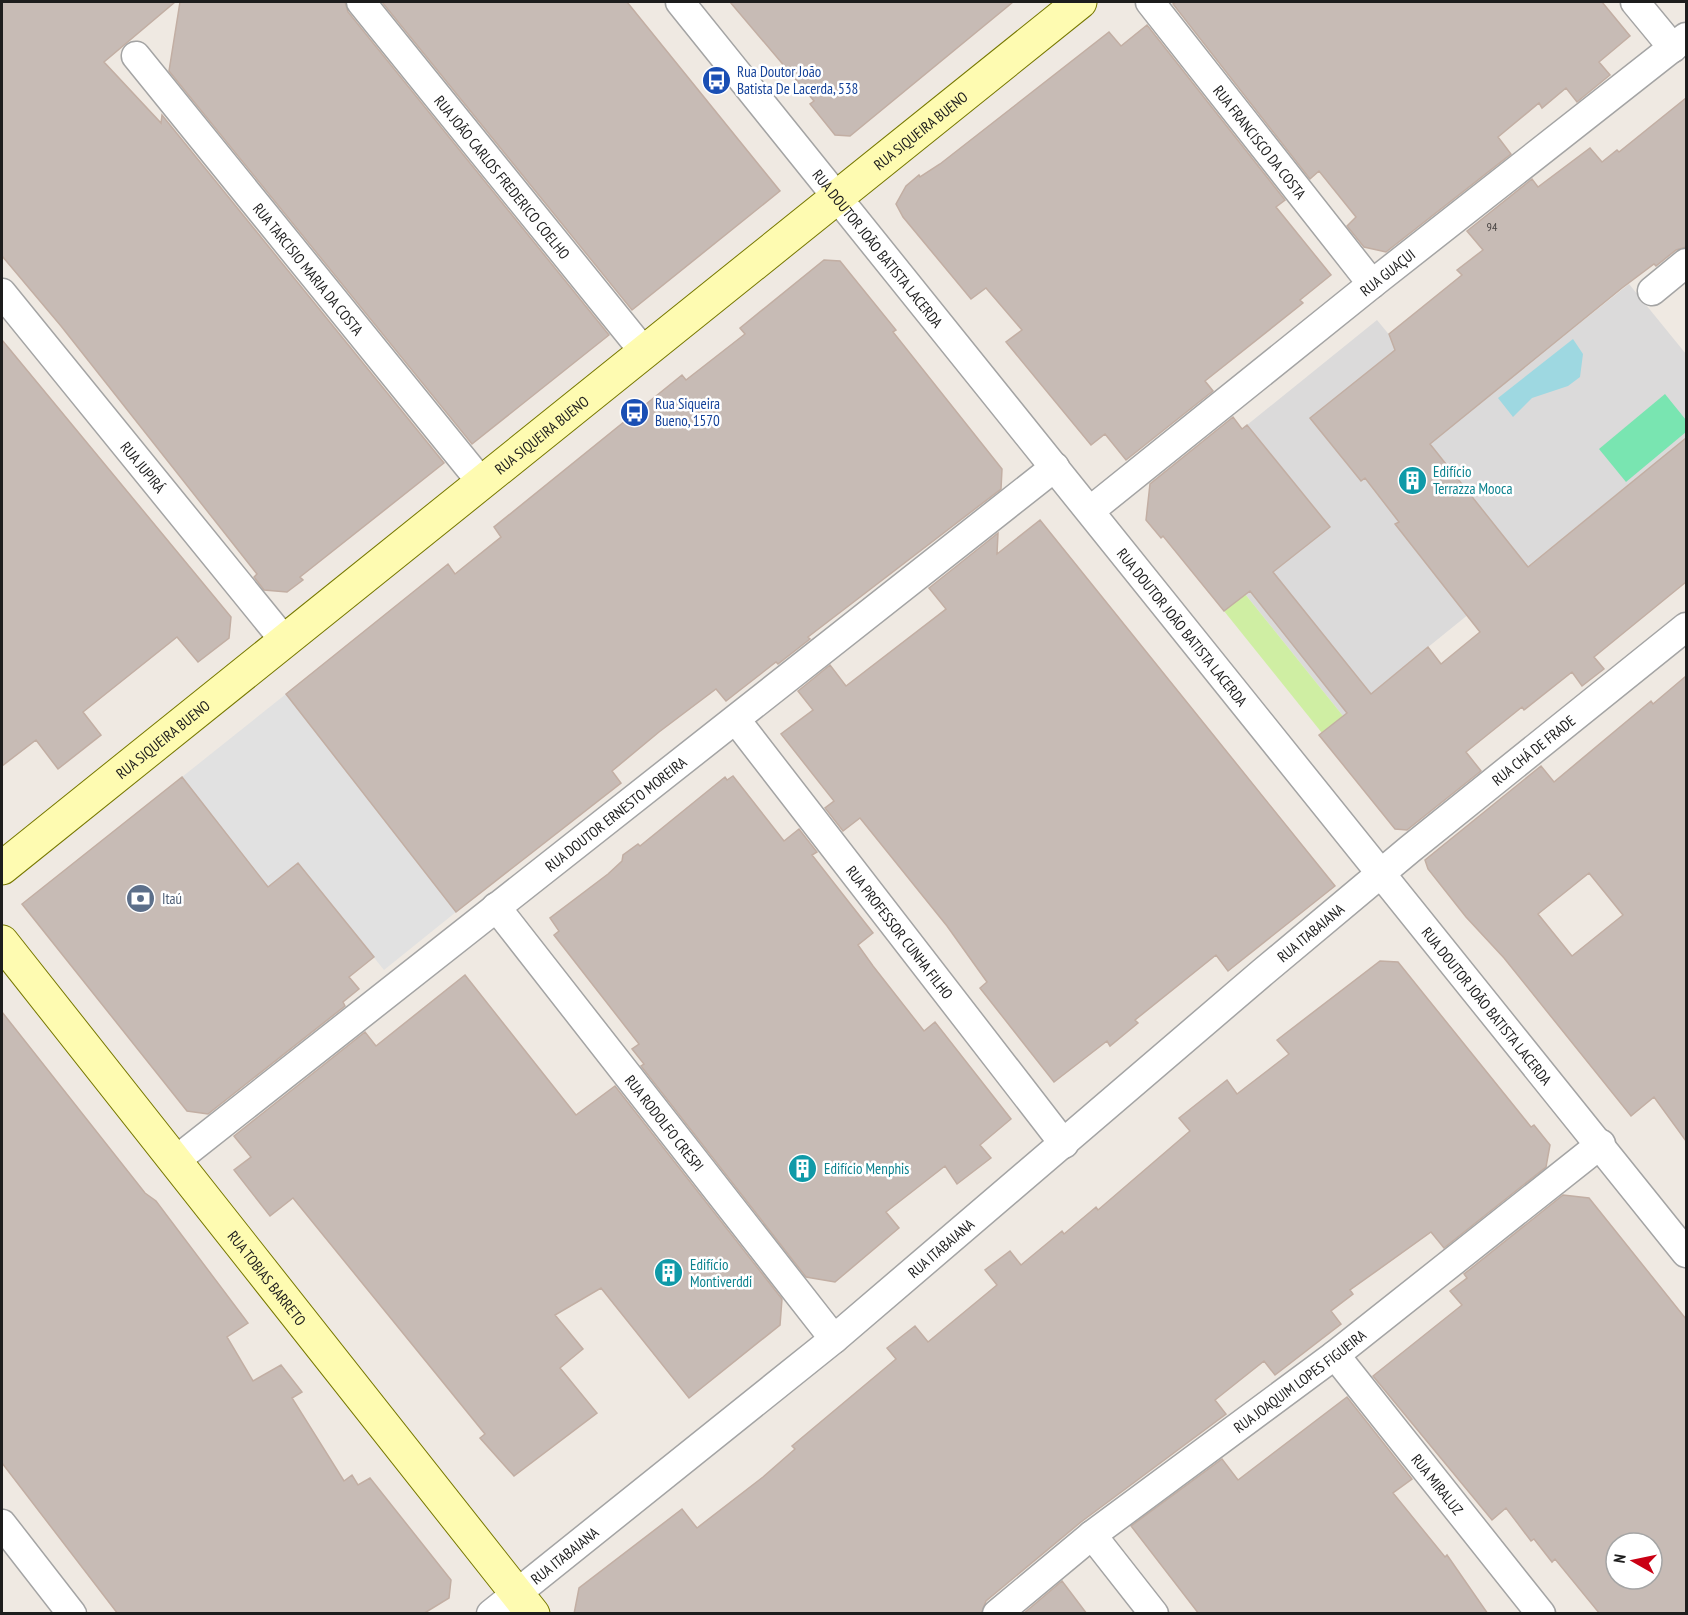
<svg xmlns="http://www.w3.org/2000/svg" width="1688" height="1615" font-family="'PT Sans Narrow',sans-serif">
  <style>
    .residential { fill: #dbdada }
    .grass { fill: #cfeea3 }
    .pitch { fill: #79e5b1 }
    .parking { fill: #e1e1e1 }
    .water { fill: #9ed8e1 }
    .building { fill: #c7bbb5; stroke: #c2aea3; stroke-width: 1.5; fill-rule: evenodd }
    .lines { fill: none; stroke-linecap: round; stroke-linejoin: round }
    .minor-casing { stroke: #a4a4a4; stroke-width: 31 }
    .secondary-casing { stroke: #777800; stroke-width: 35 }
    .minor { stroke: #fff; stroke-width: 28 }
    .secondary { stroke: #fefbb1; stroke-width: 33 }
    .labels { text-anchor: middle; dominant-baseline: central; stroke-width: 5; stroke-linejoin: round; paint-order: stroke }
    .number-label { font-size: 12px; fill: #484443 }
    .transit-label { font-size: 15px; fill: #164399; stroke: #fff; text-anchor: start }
    .street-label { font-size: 15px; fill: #1d1d1d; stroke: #fff }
    .culture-label { font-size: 15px; fill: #0d838f; stroke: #fff; text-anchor: start }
    .service-label { font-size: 15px; fill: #4e5e75; stroke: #fff; text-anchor: start }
  </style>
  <rect width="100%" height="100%" fill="#efe9e2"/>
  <path class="residential" d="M1629,284L1686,354V438L1343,716L1245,594L1330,527L1247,425L1377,320L1439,395L1492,393Z"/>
  <path class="grass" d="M1245,594L1343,716L1322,733L1224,611Z"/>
  <path class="pitch" d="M1665,394L1686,420V432L1626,482L1599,449Z"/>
  <path class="parking" d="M286,694L456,912L384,970L298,863L268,887L182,777Z"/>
  <path class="water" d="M1573,339L1583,354L1580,377L1568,386L1532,398L1513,417L1498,398Z"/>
  <path class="building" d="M2,2H175L104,62L161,123L162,115L444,463L300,577L303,580L287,592L264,590L254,577L257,574L61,326L2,256Z
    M180,2H345L348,12L609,335L472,444L169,71Z
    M382,2H627L780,191L632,310Z
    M730,2H1013L850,136L835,135L810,104L814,101Z
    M1176,2H1602L1630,36L1599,62L1610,75L1577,102L1566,88L1542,108L1539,103L1498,137L1511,154L1386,252L1364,247L1347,226L1356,217L1319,171L1310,179L1173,4Z
    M1147,25L1285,200L1276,207L1331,275L1300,300L1303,303L1205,381L1213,391L1126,460L1105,434L1091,445L1006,342L1022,330L986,288L971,299L903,217L896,204L906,186L919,175L920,177L940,164L1109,32L1121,46Z
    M1686,98V247L1676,250L1656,266L1654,264L1622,288L1430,444L1528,567L1686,438V582L1594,657L1604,669L1582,686L1572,672L1524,710L1522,707L1466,752L1481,771L1407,830L1395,829L1319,735L1347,713L1250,591L1224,611L1163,536L1161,538L1146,520L1150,484L1233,417L1242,429L1247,425L1330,527L1273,572L1371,694L1428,647L1441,664L1480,632L1395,524L1399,522L1365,478L1361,481L1310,418L1395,350L1389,334L1462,275L1457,270L1483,250L1467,231L1532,179L1538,187L1590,148L1602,162L1617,150L1619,152Z
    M824,260L840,261L896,330L893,332L1002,469L1001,489L808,637L810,639L778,664L776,662L726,701L716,689L659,732L612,771L621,783L456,912L286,694L448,564L455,574L501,537L494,527L682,375L686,380L745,334L740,328Z
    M2,340L231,617L229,638L198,662L177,637L83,712L101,735L58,769L36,740L2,766Z
    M1040,520L1335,886L1228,971L1216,955L1135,1020L1138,1023L1110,1046L1107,1041L1054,1082L980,988L987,982L947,926L860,818L843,831L825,808L834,801L781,734L813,710L798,691L830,665L846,686L946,609L929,588L998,533L997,554Z
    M1686,676V1141L1654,1097L1631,1116L1504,958L1466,917L1428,869L1425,860L1541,766L1554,782L1651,701L1653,704ZM1589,873L1623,915L1572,956L1538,914Z
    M733,776L784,841L799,829L817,852L812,855L873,933L858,945L873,966L924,1031L935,1022L1011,1119L980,1145L991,1158L957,1184L945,1166L886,1212L899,1228L835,1282L806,1277L641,1066L644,1064L632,1049L639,1044L554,935L559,931L550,918L608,874L622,861L623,855L638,844L640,846L725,777L727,780Z
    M182,777L268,887L298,863L374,957L349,977L359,989L343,1002L345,1006L208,1114L187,1111L22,904Z
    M1380,961L1398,962L1531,1127L1534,1125L1550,1145L1546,1167L1444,1248L1431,1232L1350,1290L1353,1294L1331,1311L1341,1324L1275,1375L1264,1361L1215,1400L1226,1414L1081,1522L986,1601L981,1614H574L579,1588L682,1509L697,1528L763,1477L795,1449L792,1446L896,1359L887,1348L915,1326L928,1342L997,1285L985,1270L1010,1251L1021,1265L1062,1231L1064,1234L1096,1207L1098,1210L1190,1131L1179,1118L1227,1080L1237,1094L1289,1054L1277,1040Z
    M465,975L576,1115L615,1086L782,1299L780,1325L689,1398L601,1288L555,1315L583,1349L560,1368L597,1413L514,1476L480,1438L485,1434L293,1198L270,1216L234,1170L251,1157L234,1136L365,1032L376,1046Z
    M2,1012L145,1193L156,1201L248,1323L227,1337L253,1381L281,1365L302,1392L292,1398L344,1481L352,1475L358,1485L370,1478L451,1580L449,1598L423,1614H118L2,1463Z
    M1563,1195L1589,1198L1686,1319V1614H1600L1555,1559L1552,1562L1534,1539L1531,1541L1506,1508L1492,1520L1373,1376L1462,1305L1450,1291L1467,1278L1464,1274ZM1616,1543H1652V1579H1616Z
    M1347,1397L1412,1479L1393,1493L1445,1557L1447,1555L1488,1614H1199L1131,1526L1222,1459L1238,1480Z
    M1062,1581L1087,1614H1023Z"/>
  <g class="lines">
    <defs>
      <g id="minor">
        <path id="s1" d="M361,2L645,353"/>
        <path id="s2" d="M680,2L1686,1253"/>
        <path id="s3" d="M1150,2L1372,284"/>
        <path d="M1635,2L1673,48"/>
        <path id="s4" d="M136,56L482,483"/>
        <path d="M1652,291L1686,263"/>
        <path id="s5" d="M2,293L284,640"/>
        <path id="s6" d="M1091,510L1372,284L1686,37"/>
        <path id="s7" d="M736,720L1064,1144"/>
        <path id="s8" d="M496,907L834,1339"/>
        <path id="s9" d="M175,1161L1055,467"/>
        <path id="s10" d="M1335,1355L1541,1614"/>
        <path d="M2,1524L72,1614"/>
        <path d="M1092,1535L1154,1614"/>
        <path id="s11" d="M491,1614L834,1339L1263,972L1410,849L1686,627"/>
        <path id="s12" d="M997,1614L1092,1535L1335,1355L1601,1144"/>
      </g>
      <g id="secondary">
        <path id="s13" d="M2,868L1080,2"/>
        <path id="s14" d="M2,942L533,1614"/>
      </g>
    </defs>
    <use href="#minor" class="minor-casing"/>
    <use href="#secondary" class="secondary-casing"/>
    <use href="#minor" class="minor"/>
    <use href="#secondary" class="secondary"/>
  </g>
  <defs>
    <symbol id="bus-disc" viewBox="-11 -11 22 22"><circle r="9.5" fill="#1a4fb4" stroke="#fff"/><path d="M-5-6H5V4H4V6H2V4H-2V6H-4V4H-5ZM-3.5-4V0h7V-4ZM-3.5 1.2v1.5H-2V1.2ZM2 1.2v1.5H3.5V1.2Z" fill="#fff"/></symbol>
    <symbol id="building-disc" viewBox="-11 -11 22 22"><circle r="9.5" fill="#0f9aa8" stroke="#fff"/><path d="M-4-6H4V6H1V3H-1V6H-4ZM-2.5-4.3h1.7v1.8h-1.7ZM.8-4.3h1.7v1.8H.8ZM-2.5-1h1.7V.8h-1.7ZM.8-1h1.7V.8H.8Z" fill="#fff"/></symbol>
    <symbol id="bank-disc" viewBox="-11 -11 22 22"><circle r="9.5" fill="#5c6f8a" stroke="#fff"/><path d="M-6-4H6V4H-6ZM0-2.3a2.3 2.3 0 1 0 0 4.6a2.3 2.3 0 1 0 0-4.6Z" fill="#fff"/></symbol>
  </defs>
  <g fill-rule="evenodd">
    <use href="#bus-disc" x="700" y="64" width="33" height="33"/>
    <use href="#bus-disc" x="618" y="396" width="33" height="33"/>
    <use href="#building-disc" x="1396" y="464" width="33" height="33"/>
    <use href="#bank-disc" x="124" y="882" width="33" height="33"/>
    <use href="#building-disc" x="786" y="1152" width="33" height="33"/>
    <use href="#building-disc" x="652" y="1256" width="33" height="33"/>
  </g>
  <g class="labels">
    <g class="number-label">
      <text x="1492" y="226">94</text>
    </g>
    <g class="transit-label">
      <text x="737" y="71">Rua Doutor João<tspan x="737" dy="17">Batista De Lacerda, 538</tspan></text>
      <text x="655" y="403">Rua Siqueira<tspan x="655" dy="17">Bueno, 1570</tspan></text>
    </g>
    <g class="street-label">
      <text stroke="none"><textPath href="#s13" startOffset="1178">RUA SIQUEIRA BUENO</textPath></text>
      <text stroke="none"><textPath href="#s3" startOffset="178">RUA FRANCISCO DA COSTA</textPath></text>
      <text stroke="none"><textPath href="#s1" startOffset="225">RUA JOÃO CARLOS FREDERICO COELHO</textPath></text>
      <text stroke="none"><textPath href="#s2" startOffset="316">RUA DOUTOR JOÃO BATISTA LACERDA</textPath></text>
      <text stroke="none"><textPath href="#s4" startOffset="274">RUA TARCISIO MARIA DA COSTA</textPath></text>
      <text stroke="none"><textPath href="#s6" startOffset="380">RUA GUAÇUI</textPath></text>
      <text stroke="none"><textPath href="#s13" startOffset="692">RUA SIQUEIRA BUENO</textPath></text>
      <text stroke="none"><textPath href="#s5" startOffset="224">RUA JUPIRÁ</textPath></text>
      <text stroke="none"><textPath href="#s2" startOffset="802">RUA DOUTOR JOÃO BATISTA LACERDA</textPath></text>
      <text stroke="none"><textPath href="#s13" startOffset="206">RUA SIQUEIRA BUENO</textPath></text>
      <text stroke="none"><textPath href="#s11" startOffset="1354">RUA CHÁ DE FRADE</textPath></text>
      <text stroke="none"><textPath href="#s9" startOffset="561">RUA DOUTOR ERNESTO MOREIRA</textPath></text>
      <text stroke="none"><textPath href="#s7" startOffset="268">RUA PROFESSOR CUNHA FILHO</textPath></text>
      <text stroke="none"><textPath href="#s11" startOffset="1066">RUA ITABAIANA</textPath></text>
      <text stroke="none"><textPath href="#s2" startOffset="1288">RUA DOUTOR JOÃO BATISTA LACERDA</textPath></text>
      <text stroke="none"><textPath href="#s8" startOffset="274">RUA RODOLFO CRESPI</textPath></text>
      <text stroke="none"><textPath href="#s11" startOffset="580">RUA ITABAIANA</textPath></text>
      <text stroke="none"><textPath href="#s14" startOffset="428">RUA TOBIAS BARRETO</textPath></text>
      <text stroke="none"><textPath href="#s12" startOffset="382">RUA JOAQUIM LOPES FIGUEIRA</textPath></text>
      <text stroke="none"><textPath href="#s10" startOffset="165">RUA MIRALUZ</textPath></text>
      <text stroke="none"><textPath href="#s11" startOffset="94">RUA ITABAIANA</textPath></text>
    </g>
    <g class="culture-label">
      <text x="1433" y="471">Edifício<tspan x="1433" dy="17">Terrazza Mooca</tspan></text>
      <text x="824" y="1168">Edifício Menphis</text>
      <text x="690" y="1264">Edifício<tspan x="690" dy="17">Montiverddi</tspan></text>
    </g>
    <g class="service-label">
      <text x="162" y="898">Itaú</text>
    </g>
  </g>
  <rect width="1688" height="1615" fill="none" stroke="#1d1d1d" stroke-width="6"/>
  <g transform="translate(1634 1561) rotate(279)"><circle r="28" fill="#ffffff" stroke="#a5a5a5" stroke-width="1.5"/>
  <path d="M0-4.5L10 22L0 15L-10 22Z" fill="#ca0014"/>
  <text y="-9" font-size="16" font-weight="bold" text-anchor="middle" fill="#1d1d1d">N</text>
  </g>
</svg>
